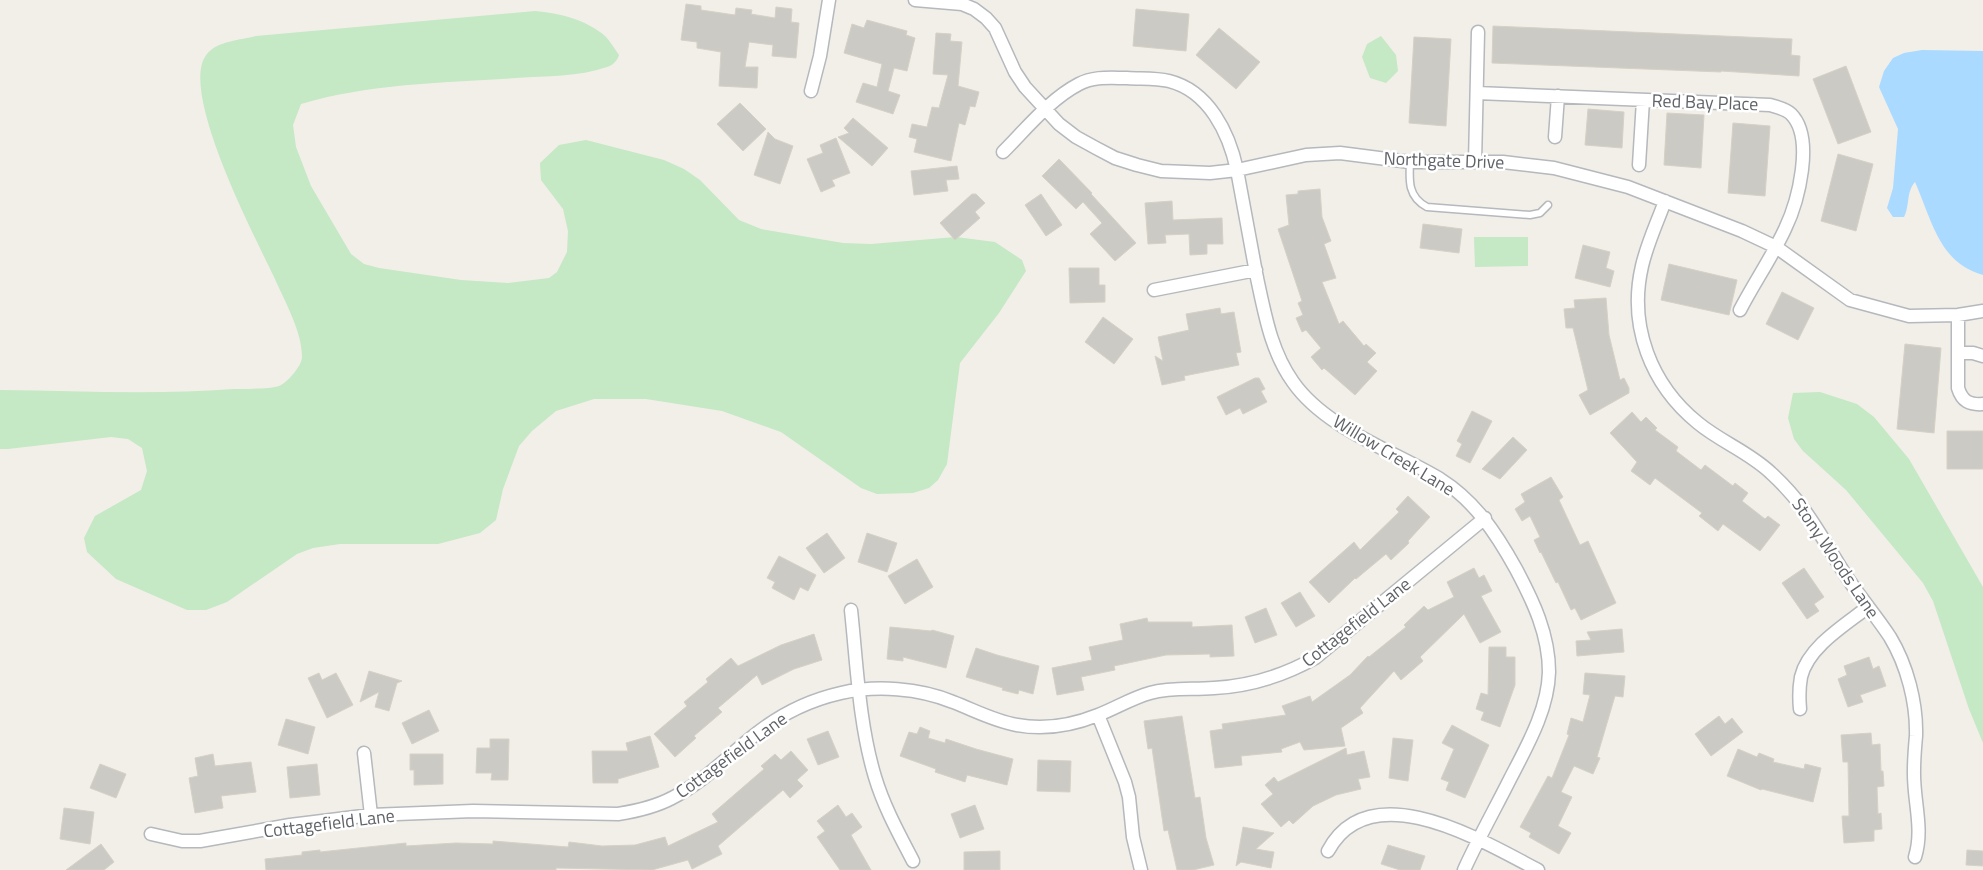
<svg xmlns="http://www.w3.org/2000/svg" width="1983" height="870" font-family="'Titillium Web',sans-serif">
  <style>
    .green { fill: #c5e8c5 }
    .water { fill: #aadaff }
    .building { fill: #cccac5; stroke: #d6d1c6 }
    .lines { fill: none; stroke-linecap: round; stroke-linejoin: round }
    .service-casing { stroke: #b5b8bc; stroke-width: 9 }
    .minor-casing { stroke: #b5b8bc; stroke-width: 15 }
    .service { stroke: #fff; stroke-width: 6 }
    .minor { stroke: #fff; stroke-width: 12 }
    .labels { text-anchor: middle; dominant-baseline: central; stroke-width: 5; stroke-linejoin: round; paint-order: stroke }
    .street-label { font-size: 18px; fill: #5f6368; stroke: #fff }
  </style>
  <rect width="100%" height="100%" fill="#f1efe8"/>
  <path class="green" d="M535,11C559,13 587,20 605,36C610,41 615,49 619,55C617,61 613,65 607,67C578,77 546,76 516,78C445,83 370,83 301,104L293,125L296,147L311,186L351,254L364,264L379,268L461,280L508,283L549,278L557,272L567,252L568,231L563,209L541,180L540,163L559,145L586,140L664,160L684,169L700,180L739,220L761,229L843,243L871,244L956,237L995,242L1022,260L1026,271L999,313L960,363L947,464L938,480L929,488L913,493L877,494L861,488L781,432L722,411L646,399H594L556,411L532,431L519,446L503,489L496,520L480,533L438,544H340L313,548L297,554L227,602L206,610H187L116,579L87,552L84,538L95,516L141,490L147,471L142,448L128,439L111,437L8,449H0V390C78,391 156,395 234,389C244,389 272,389 279,386C287,383 302,366 302,357C302,331 285,302 275,279C256,239 177,89 207,54C217,41 241,40 256,36Z
    M1381,36L1396,55L1398,71L1386,83L1370,78L1362,57L1367,44Z
    M1528,237V266L1475,267L1474,237Z
    M1820,392L1857,404L1874,417L1909,459L1983,587V743L1969,709L1933,601L1923,583L1846,490L1803,451L1794,439L1788,418L1793,393Z"/>
  <path class="water" d="M1922,50L1983,51V275C1939,263 1932,220 1915,182C1906,192 1910,206 1904,217H1893L1887,208L1893,188L1898,129L1879,87L1884,71L1893,58L1904,53Z"/>
  <path class="building" d="M686,4L701,6V10L735,15L736,8L752,10L751,14L775,18L776,7L792,9L791,22L799,23L796,58L772,56L773,45L749,42L745,67H758L757,88L719,86L721,52L697,48V42L681,40Z
    M1136,9L1189,14L1186,51L1133,46Z
    M867,20L907,31L906,35L915,38L907,71L894,68L888,91L900,95L893,114L856,102L863,83L877,87L882,64L844,53L852,24L864,28Z
    M1493,26L1792,39L1791,55L1800,56L1799,76L1721,71V72L1492,63Z
    M1219,28L1260,62L1236,89L1196,55Z
    M936,33L951,34L950,41L962,42L958,86L979,92L975,107L970,106L965,125L959,123L951,161L914,152L917,139L909,137L912,124L927,127L932,107L939,108L948,75L933,74Z
    M1414,37L1451,39L1446,126L1409,123Z
    M1846,66L1871,132L1838,144L1813,79Z
    M740,103L766,129L743,151L717,124Z
    M1588,109L1624,112L1622,148L1585,145Z
    M1667,113L1704,115L1701,168L1664,165Z
    M853,118L888,148L872,166L838,137L849,133L844,128Z
    M1733,123L1770,126L1765,196L1728,193Z
    M768,132L775,139L793,146L780,184L754,175Z
    M836,138L850,173L832,180L835,186L821,192L807,159L823,153L820,145Z
    M1838,154L1873,164L1856,231L1821,221Z
    M1059,159L1092,193L1091,194L1136,243L1115,261L1090,234L1102,223L1083,202L1076,209L1042,176Z
    M957,166L959,179L946,180L948,191L914,195L911,171Z
    M1320,189L1322,217L1331,241L1324,244L1336,278L1322,282L1339,324L1343,321L1364,346L1366,344L1376,353L1367,362L1377,371L1355,395L1324,368L1322,370L1311,357L1321,348L1306,330L1302,332L1296,318L1303,315L1298,303L1302,301L1278,229L1289,225L1286,195L1298,194V191Z
    M972,194H976L985,203L975,212L980,218L955,240L940,223Z
    M1041,194L1062,225L1046,236L1025,205Z
    M1172,201L1173,220L1222,218L1223,244H1207V254L1190,255L1189,234L1165,235L1166,243L1148,244L1145,203Z
    M1423,224L1462,229L1459,253L1420,248Z
    M1583,245L1610,252L1606,268L1614,271L1610,287L1575,278Z
    M1669,264L1737,280L1729,315L1661,300Z
    M1069,268H1099V285H1105V302L1070,303Z
    M1782,292L1814,308L1798,340L1766,324Z
    M1606,298L1609,335L1620,380L1624,378L1629,388V393L1590,415L1579,395L1588,390L1573,328H1566L1564,309L1575,308L1574,300Z
    M1220,308L1221,314L1234,312L1241,352L1236,353L1239,365L1184,376L1185,380L1162,385L1155,356L1163,361L1158,337L1189,330L1186,314Z
    M1103,317L1133,339L1114,364L1085,342Z
    M1905,344L1941,348L1934,433L1897,429Z
    M1255,378H1259L1265,389L1261,391L1267,402L1243,414L1240,408L1226,415L1217,397Z
    M1472,411L1492,421L1470,463L1456,456L1462,444L1457,441Z
    M1632,412L1641,422L1646,417L1657,428L1655,430L1678,447L1676,451L1701,470L1705,465L1733,486L1735,483L1748,493L1742,501L1765,519L1768,516L1780,525L1760,551L1723,524L1718,531L1699,516L1702,513L1655,478L1650,485L1631,471L1637,462L1610,433Z
    M1947,431H1983V469H1947Z
    M1513,437L1527,450L1500,479L1482,469Z
    M1551,477L1563,497L1559,500L1580,545L1588,541L1616,603L1581,620L1575,608L1571,610L1558,582L1556,583L1541,552L1540,553L1534,540L1540,537L1530,516L1522,521L1515,509L1525,502L1521,494Z
    M1408,496L1430,517L1408,541L1409,543L1391,560L1386,554L1356,579L1355,578L1329,603L1309,582L1354,542L1360,550L1399,512L1396,509Z
    M827,533L845,558L824,573L806,548Z
    M867,533L897,543L887,572L858,562Z
    M779,556L816,575L808,591L800,587L794,600L772,588L775,582L767,578Z
    M917,559L933,587L905,604L888,576Z
    M1474,568L1479,578L1484,575L1492,591L1481,596L1501,632L1480,643L1464,614L1420,657L1423,661L1401,680L1394,671L1360,708L1363,713L1341,728L1345,746L1304,750L1300,742L1281,749L1282,752L1241,756L1242,765L1215,768L1210,731L1223,729L1222,724L1286,715L1282,706L1310,696L1312,702L1350,675L1368,656L1369,657L1406,627L1404,625L1424,606L1428,610L1454,597L1447,582Z
    M1804,568L1824,597L1814,604L1819,611L1807,619L1782,583Z
    M1300,592L1315,616L1296,627L1281,603Z
    M1266,608L1277,635L1255,643L1245,617Z
    M1147,618L1148,622H1192V627L1232,625L1234,656L1210,657V654L1166,655L1114,666L1115,670L1081,677L1084,690L1057,695L1052,668L1092,660L1089,647L1123,640L1120,624Z
    M890,627L931,631L932,630L954,636L946,668L903,657V661L887,659Z
    M1622,629L1624,652L1577,656L1576,641L1591,640L1587,632Z
    M814,634L822,660L794,669L762,685L757,675L718,708L722,712L694,736L696,738L675,757L654,734L687,706L684,702L708,682L706,679L731,658L738,666L781,645Z
    M1489,647H1506V657H1515V685L1500,727L1481,720L1484,712L1476,709L1481,693L1488,695Z
    M976,648L997,655L1039,666L1033,694L1019,690L1018,694L1002,690L1003,688L966,677Z
    M1869,657L1873,669L1879,666L1886,686L1860,695L1863,702L1848,707L1838,679L1847,675L1844,666Z
    M369,671L402,681L397,683L389,711L375,707L379,692L360,702Z
    M319,673L322,680L336,673L353,705L327,718L308,678Z
    M1585,673L1625,676L1623,697L1615,696L1597,757L1600,758L1593,774L1574,766L1561,792L1572,797L1558,826L1571,833L1559,854L1529,837L1531,833L1520,827L1548,776L1552,778L1569,735L1567,734L1571,718L1583,722L1590,695L1583,694Z
    M429,710L439,731L412,744L402,723Z
    M1182,716L1195,798L1200,797L1206,838L1214,865L1193,870H1177L1168,830L1164,831L1152,748L1148,749L1144,721Z
    M1719,716L1725,724L1732,718L1743,732L1711,756L1695,734Z
    M286,719L315,727L308,754L278,745Z
    M1452,725L1489,745L1465,798L1446,790L1449,782L1441,779L1454,749L1442,743Z
    M920,727L930,731L928,738L945,743L946,739L976,749L1013,759L1007,785L967,775L965,782L935,772L936,769L900,756L909,732L917,734Z
    M828,731L839,757L818,765L807,739Z
    M1871,733L1872,745L1880,744L1881,771H1883L1884,786L1877,787L1878,814L1881,813L1882,829L1874,830V841L1844,843L1842,816H1849L1848,762H1843L1841,735Z
    M650,736L659,767L618,779V783H593L592,751H628L626,743Z
    M1393,738L1413,740L1408,781L1389,778Z
    M490,739H509L508,780H491L492,773H476L477,748H490Z
    M1346,748L1347,755L1364,751L1370,777L1358,779L1361,789L1336,795L1313,806L1293,824L1289,820L1281,827L1261,804L1273,794L1265,785L1274,777L1278,782Z
    M1738,749L1757,757L1759,753L1774,759L1773,762L1804,769L1805,764L1821,768L1813,802L1762,789L1761,790L1727,776Z
    M791,751L808,770L797,780L803,786L790,798L783,790L718,846L722,854L692,869L688,860L652,870L556,868V870H266L265,859L302,855V852L320,850V852L406,843V846L456,843L493,844V841L568,847L569,842L602,846L635,845L665,837L668,846L718,822L712,814L764,769L761,766L775,754L781,760Z
    M213,754L215,766L251,762L256,792L221,796L223,808L195,813L189,778L198,776L195,758Z
    M410,754H443V784L414,785V770H410Z
    M1038,760L1071,761L1070,792L1037,791Z
    M100,764L126,774L116,798L90,788Z
    M317,764L320,795L290,798L287,767Z
    M838,805L846,817L852,813L862,827L851,835L871,870H840L817,837L825,831L817,821Z
    M975,805L984,829L960,838L951,814Z
    M64,808L94,812L90,844L60,839Z
    M1243,827L1274,833L1256,849L1274,852L1271,868L1241,862L1236,866Z
    M101,844L114,862L104,870H66Z
    M1388,845L1425,856L1420,870H1400L1381,864Z
    M1967,850L1983,851V866L1966,865Z
    M1000,851V870H964V852Z"/>
  <g class="lines">
    <defs>
      <path id="service" d="M1410,162C1409,181 1408,197 1427,207L1530,215L1540,213L1548,205"/>
      <path id="minor" d="M915,0L962,4L974,9L986,18L995,28L1015,72L1025,87L1059,124L1076,137L1096,148L1115,158L1137,165L1161,171L1210,173L1237,170L1306,155L1340,153L1410,162H1503L1554,168L1628,187L1742,231L1776,247L1850,300L1909,316L1958,315L1983,311
        M811,91L820,56L829,0
        M1477,93L1770,105C1777,107 1786,109 1791,114C1815,138 1798,202 1785,229C1772,257 1754,283 1740,310
        M1555,137L1558,96
        M1003,152C1026,129 1050,99 1079,84C1094,76 1111,78 1127,78C1141,79 1155,78 1169,81C1209,91 1229,133 1237,170C1244,206 1250,242 1257,278C1265,315 1271,351 1293,382C1325,428 1393,451 1440,479C1475,501 1496,533 1516,569C1533,601 1549,634 1549,672C1548,710 1527,746 1510,779C1495,809 1478,839 1464,870
        M1475,162L1478,32
        M1639,165L1643,100
        M1665,201C1657,223 1647,244 1642,266C1628,326 1651,385 1698,423C1721,442 1749,452 1771,473C1805,504 1819,533 1843,571C1857,594 1875,614 1890,637C1907,665 1917,703 1916,736C1915,747 1914,758 1914,770C1913,800 1924,828 1915,857
        M1154,290L1256,270
        M1958,315V388C1962,401 1969,405 1983,404
        M1958,353H1973L1983,356
        M851,610C857,666 859,724 875,777C884,807 899,834 913,861
        M1800,709C1799,698 1799,688 1801,677C1808,647 1845,625 1868,607
        M1098,715L1125,782L1129,797L1133,837L1141,870
        M364,753L371,815
        M151,834L182,841H200L290,825L371,815L473,811L618,814C637,811 655,807 672,798C704,782 729,755 756,734C781,714 810,700 841,693C876,685 919,688 953,702C974,710 994,721 1017,725C1044,730 1073,725 1098,715C1116,708 1132,698 1150,693C1172,687 1193,690 1214,688C1251,686 1283,676 1315,658L1485,518
        M1328,851C1370,772 1484,842 1538,870"/>
    </defs>
    <use href="#service" class="service-casing"/>
    <use href="#minor" class="minor-casing"/>
    <use href="#service" class="service"/>
    <use href="#minor" class="minor"/>
  </g>
  <g class="labels">
    <g class="street-label">
      <text transform="translate(1705 102) rotate(2)">Red Bay Place</text>
      <text transform="translate(1444 160) rotate(2)">Northgate Drive</text>
      <text transform="translate(1394 455) rotate(31)">Willow Creek Lane</text>
      <text transform="translate(1836 558) rotate(56)">Stony Woods Lane</text>
      <text transform="translate(1356 622) rotate(-38)">Cottagefield Lane</text>
      <text transform="translate(731 755) rotate(-36)">Cottagefield Lane</text>
      <text transform="translate(329 823) rotate(-7)">Cottagefield Lane</text>
    </g>
  </g>
</svg>
